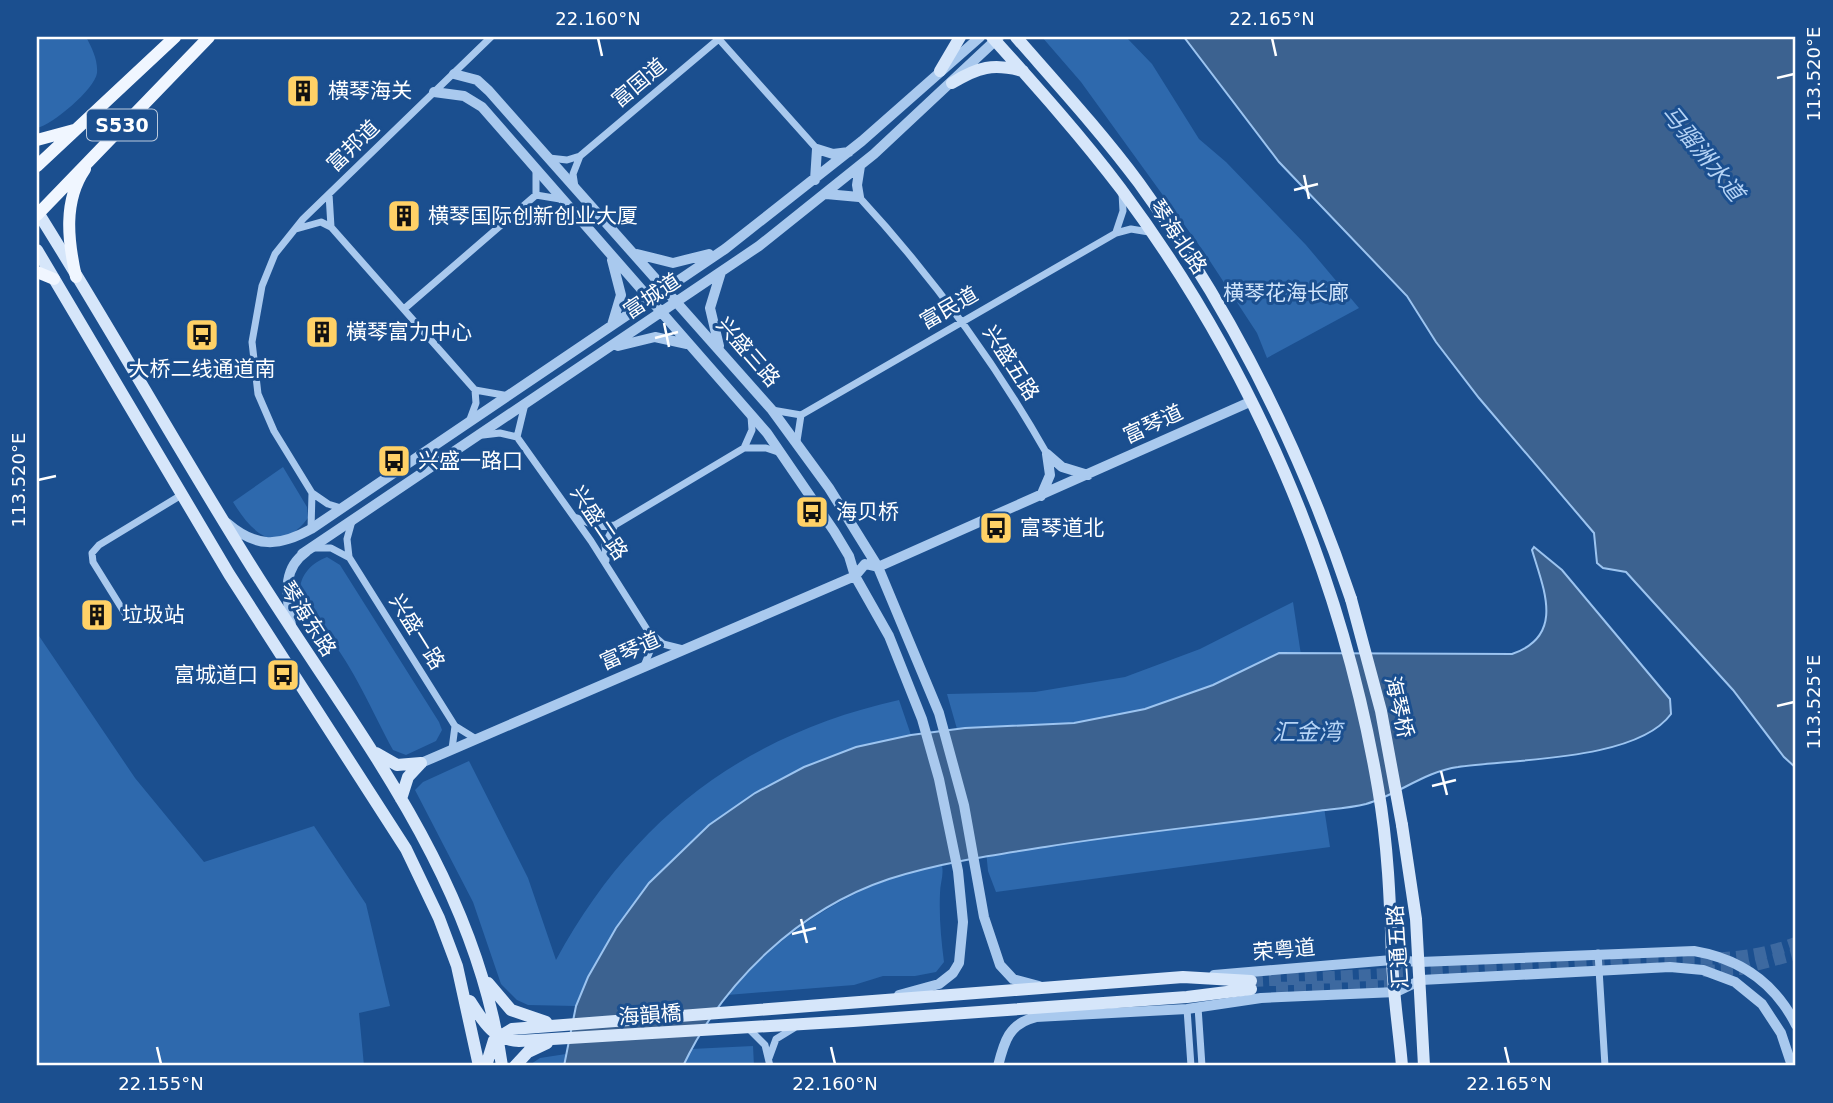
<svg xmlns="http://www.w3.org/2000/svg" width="1833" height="1103" font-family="'DejaVu Sans','Noto Sans SC',sans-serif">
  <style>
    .green { fill: #2e69ad }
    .water { fill: #3c6290; stroke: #9cc4f0; stroke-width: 2 }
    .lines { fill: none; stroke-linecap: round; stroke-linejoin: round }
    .secondary-tunnel { stroke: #3d69a0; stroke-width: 12; stroke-dasharray: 12 6; stroke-linecap: butt }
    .minor { stroke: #a9c9ee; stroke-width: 7 }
    .tertiary { stroke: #a9c9ee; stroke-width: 10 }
    .secondary { stroke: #d6e6fa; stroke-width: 12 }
    .primary { stroke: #f0f6ff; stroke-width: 12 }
    .secondary-bridge { stroke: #d6e6fa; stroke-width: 12 }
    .ticks { fill: none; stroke: #fff; stroke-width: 2.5 }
    .labels { text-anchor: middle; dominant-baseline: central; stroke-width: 6; stroke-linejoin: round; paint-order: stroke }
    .shield { fill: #1b4f8f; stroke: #bbcadd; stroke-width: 2 }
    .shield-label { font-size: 19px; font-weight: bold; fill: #fff }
    .street-label { font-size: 21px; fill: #fff; stroke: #1b4f8f }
    .poi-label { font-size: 21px; fill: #fff; stroke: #1b4f8f; text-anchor: start }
    .park-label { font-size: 21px; fill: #cfe3fa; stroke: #1b4f8f }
    .water-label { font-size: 23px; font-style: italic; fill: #b5d3f5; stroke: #1b4f8f }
    .neatline { fill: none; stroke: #fff; stroke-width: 2.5 }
    .ticks-label { font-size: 18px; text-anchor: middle; fill: #fff }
  </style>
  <rect width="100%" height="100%" fill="#1b4f8f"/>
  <path class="green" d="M37,37H86C92,48 98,60 97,73C95,89 52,125 37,128Z
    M1042,37H1126L1152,64L1199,139L1226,162L1306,245L1359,308L1267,358L1257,333L1204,252L1081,82Z
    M283,467L307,507L308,518C278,557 253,535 233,502Z
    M327,557L340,565L439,722L442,730L436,741L406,755L393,750C372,711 354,668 326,633C316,621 301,610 300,593C299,576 311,563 327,557Z
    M1293,602L1330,847L996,892L988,871L983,820L947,694L1035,692L1125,677L1200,649Z
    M37,633L135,778L204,862L314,826L366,904L390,1006L359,1013L364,1066H37Z
    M899,700L911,735C754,766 639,859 576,1006L528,1005L517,1000L501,984L473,902L415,790L423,782L469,761L528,878L556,960C632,820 743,735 899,700Z
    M942,865C944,876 940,883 940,893C939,917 941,939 944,962L936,972L915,976H883L854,985L727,995C784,929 856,881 942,865Z
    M753,1046L754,1066H683L691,1049Z
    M566,1054L564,1066H528L540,1058Z"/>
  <path class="water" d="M1184,37H1796V768L1784,757L1733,690L1626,572L1603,568L1597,563L1594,533L1479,398L1436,342L1407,296L1279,162Z
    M1534,547L1562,570L1670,699L1671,714C1637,761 1512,759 1458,767C1426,771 1397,795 1366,804C1350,808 1333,809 1317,811C1227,824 1135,832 1045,847C993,855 939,863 889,879C799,909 723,982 683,1066H564L576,1006L588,977L616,928L649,883L709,825L755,793L804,767L856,747L911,735L965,728L1074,723L1145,709L1213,685L1279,653L1512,654C1565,636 1544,590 1532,550Z"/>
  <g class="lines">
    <path class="secondary-tunnel" d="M1703,971L1741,969L1796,954
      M1251,981C1375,975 1499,968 1623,960C1687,956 1734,966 1796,943
      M1276,988L1401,984"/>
    <path class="minor" d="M717,37L817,149
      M580,156L721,37
      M549,158L567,160L580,156L573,174L575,187
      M536,169V195L560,199
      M329,194L331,227
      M859,197C932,276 994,361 1047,454
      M296,229L321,222L331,227L475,390L509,396
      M1116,232L1123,211L1122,193
      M404,309L536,195
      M772,410L801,415
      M801,415L1116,233L1131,229L1149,232
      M469,422L476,403L475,390
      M483,435L500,433L517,437L591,541L648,631L663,644L683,649
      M517,437L525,404
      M797,441L801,415
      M744,448L752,430L751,416
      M312,493L274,431L258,394L252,342L262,286L275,254L303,219L491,37
      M577,518L598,527L615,525L744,448H766L778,452
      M352,521L347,539L349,557L455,726L476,739
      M311,529L312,493L328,504L341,508
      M314,548H331L348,557
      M606,560L605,543L615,525
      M129,620L93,562L92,553L99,545L183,494
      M644,666L650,651L648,632
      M452,749L455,726
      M1598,953L1605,1066
      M1198,1007L1202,1066
      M1187,1009L1191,1066
      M749,1029L765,1045L770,1066
      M769,1058L776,1039L794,1028"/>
    <path class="tertiary" d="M454,74L477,80L489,91L772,410L829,488L878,567L939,713L964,805L984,917L1000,965L1013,979L1039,986
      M434,92L464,96L482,107L767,433L834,531L849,556L855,576L889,636L922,719L939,779L958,871L963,922L959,963L953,973L939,984L899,995
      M815,180L817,149L833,154L849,152
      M826,194L859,197
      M859,197L857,185L860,166
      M637,254L673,263L709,254
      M612,325L621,295L612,260
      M618,346L655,337L687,344
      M719,346L710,308L721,272
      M1047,454L1062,467L1088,475
      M1041,496L1050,475L1047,454
      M227,523C256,548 279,547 311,529L725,249L862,141L980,37
      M302,554L759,246L874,154L999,37
      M878,567L1252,401
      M855,576L865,564L878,567
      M291,626C288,599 280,570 306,552
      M421,763L855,576
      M1214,975L1392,960L1420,962L1694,951C1741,959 1775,983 1796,1025
      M998,1066C1004,1042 1009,1023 1036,1017L1187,1009L1261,998L1396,992L1421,980L1670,967L1703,970L1735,982L1762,1004L1781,1033L1792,1066"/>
    <path class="secondary" d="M992,37C1036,86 1081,136 1121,189C1252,365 1341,571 1378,788C1388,845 1390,900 1392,958C1393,994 1399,1030 1402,1066
      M1016,37C1058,85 1101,132 1139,183C1232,310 1301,450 1351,599
      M940,71L960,37
      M952,83C978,67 993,63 1023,71
      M37,211C111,329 179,451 253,569C353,729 475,873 502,1066
      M37,250L229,574L406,849L439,918L457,966L479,1066
      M376,753L397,765L421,763
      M401,799L408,777L421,763
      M1402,825L1416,919L1424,1066
      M488,983L511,1010L546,1022
      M470,1001C483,1021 493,1040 519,1041L853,1021L1187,997L1251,989
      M486,1066L494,1040L512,1029L1183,977L1251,981
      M515,1066L528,1052L547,1043"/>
    <path class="primary" d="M37,140L74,130
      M37,166L175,37
      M37,215L209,37
      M37,272L54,279
      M76,277C68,241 63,201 85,169"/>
    <path class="secondary-bridge" d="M1351,599L1381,711L1402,825"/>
  </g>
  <path class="ticks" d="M598,38L602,56M1272,38L1276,56M1777,78L1794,74M1304,175L1309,199M1294,190L1318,184M664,323L669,347M655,338L678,332M38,480L56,476M1777,706L1794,702M1441,771L1447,795M1432,786L1456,780M801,919L807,943M792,934L816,928M157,1047L161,1064M831,1047L835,1064M1505,1047L1509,1064"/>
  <defs>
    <symbol id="building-square" viewBox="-11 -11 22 22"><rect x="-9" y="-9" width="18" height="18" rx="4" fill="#ffd166" stroke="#1b4f8f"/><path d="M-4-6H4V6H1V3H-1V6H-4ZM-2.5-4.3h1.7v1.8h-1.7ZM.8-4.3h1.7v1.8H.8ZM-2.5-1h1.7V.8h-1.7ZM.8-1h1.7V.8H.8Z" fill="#111"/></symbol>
    <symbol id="bus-square" viewBox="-11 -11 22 22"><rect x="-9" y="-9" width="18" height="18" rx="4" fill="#ffd166" stroke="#1b4f8f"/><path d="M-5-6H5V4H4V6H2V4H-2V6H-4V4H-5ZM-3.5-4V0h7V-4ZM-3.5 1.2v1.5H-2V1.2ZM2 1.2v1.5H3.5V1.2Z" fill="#111"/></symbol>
  </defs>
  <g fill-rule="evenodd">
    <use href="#building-square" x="284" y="72" width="38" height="38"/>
    <use href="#building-square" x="385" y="197" width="38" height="38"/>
    <use href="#building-square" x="303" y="313" width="38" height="38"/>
    <use href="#bus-square" x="183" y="316" width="38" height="38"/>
    <use href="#bus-square" x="375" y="442" width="38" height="38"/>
    <use href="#bus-square" x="793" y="493" width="38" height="38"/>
    <use href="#bus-square" x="977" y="509" width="38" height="38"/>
    <use href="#building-square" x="78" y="596" width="38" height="38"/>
    <use href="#bus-square" x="264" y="656" width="38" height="38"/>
  </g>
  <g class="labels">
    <rect class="shield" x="87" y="109.5" width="70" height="31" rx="5"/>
    <g class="shield-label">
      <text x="122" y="125">S530</text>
    </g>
    <g class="street-label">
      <text transform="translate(639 83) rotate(-40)">富国道</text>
      <text transform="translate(353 146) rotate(-44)">富邦道</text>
      <text transform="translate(1178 237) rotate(56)">琴海北路</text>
      <text transform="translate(652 296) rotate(-34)">富城道</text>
      <text transform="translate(949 308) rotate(-30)">富民道</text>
      <text transform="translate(748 352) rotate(49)">兴盛三路</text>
      <text transform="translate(1011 363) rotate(57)">兴盛五路</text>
      <text transform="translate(1153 424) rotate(-25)">富琴道</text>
      <text transform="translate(599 523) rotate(56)">兴盛二路</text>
      <text transform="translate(308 619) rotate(57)">琴海东路</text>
      <text transform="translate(417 632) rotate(58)">兴盛一路</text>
      <text transform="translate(630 651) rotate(-24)">富琴道</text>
      <text transform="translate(1399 707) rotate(77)">海琴桥</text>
      <text transform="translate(1398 947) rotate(-94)">汇通五路</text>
      <text transform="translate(1284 950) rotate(-5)">荣粤道</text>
      <text transform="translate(650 1015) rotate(-4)">海韻橋</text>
    </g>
    <g class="poi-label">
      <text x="328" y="91">横琴海关</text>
      <text x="428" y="216">横琴国际创新创业大厦</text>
      <text x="346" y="332">橫琴富力中心</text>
      <text x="202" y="369" text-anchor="middle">大桥二线通道南</text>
      <text x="418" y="461">兴盛一路口</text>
      <text x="836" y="512">海贝桥</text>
      <text x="1020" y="528">富琴道北</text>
      <text x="122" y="615">垃圾站</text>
      <text x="258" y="675" text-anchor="end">富城道口</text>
    </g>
    <g class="park-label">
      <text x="1286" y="293">横琴花海长廊</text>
    </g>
    <g class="water-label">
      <text transform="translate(1703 153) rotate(51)">马骝洲水道</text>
      <text x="1307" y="732">汇金湾</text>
    </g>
  </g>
  <rect width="1833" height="1103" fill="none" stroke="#1b4f8f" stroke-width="77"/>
  <rect x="38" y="38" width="1756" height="1026" class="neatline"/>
  <g class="ticks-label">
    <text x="598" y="25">22.160°N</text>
    <text x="1272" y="25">22.165°N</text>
    <text transform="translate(1814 74) rotate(-90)" y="6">113.520°E</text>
    <text transform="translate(19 480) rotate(-90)" y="6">113.520°E</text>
    <text transform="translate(1814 702) rotate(-90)" y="6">113.525°E</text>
    <text x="161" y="1090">22.155°N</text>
    <text x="835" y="1090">22.160°N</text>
    <text x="1509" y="1090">22.165°N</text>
  </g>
</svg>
